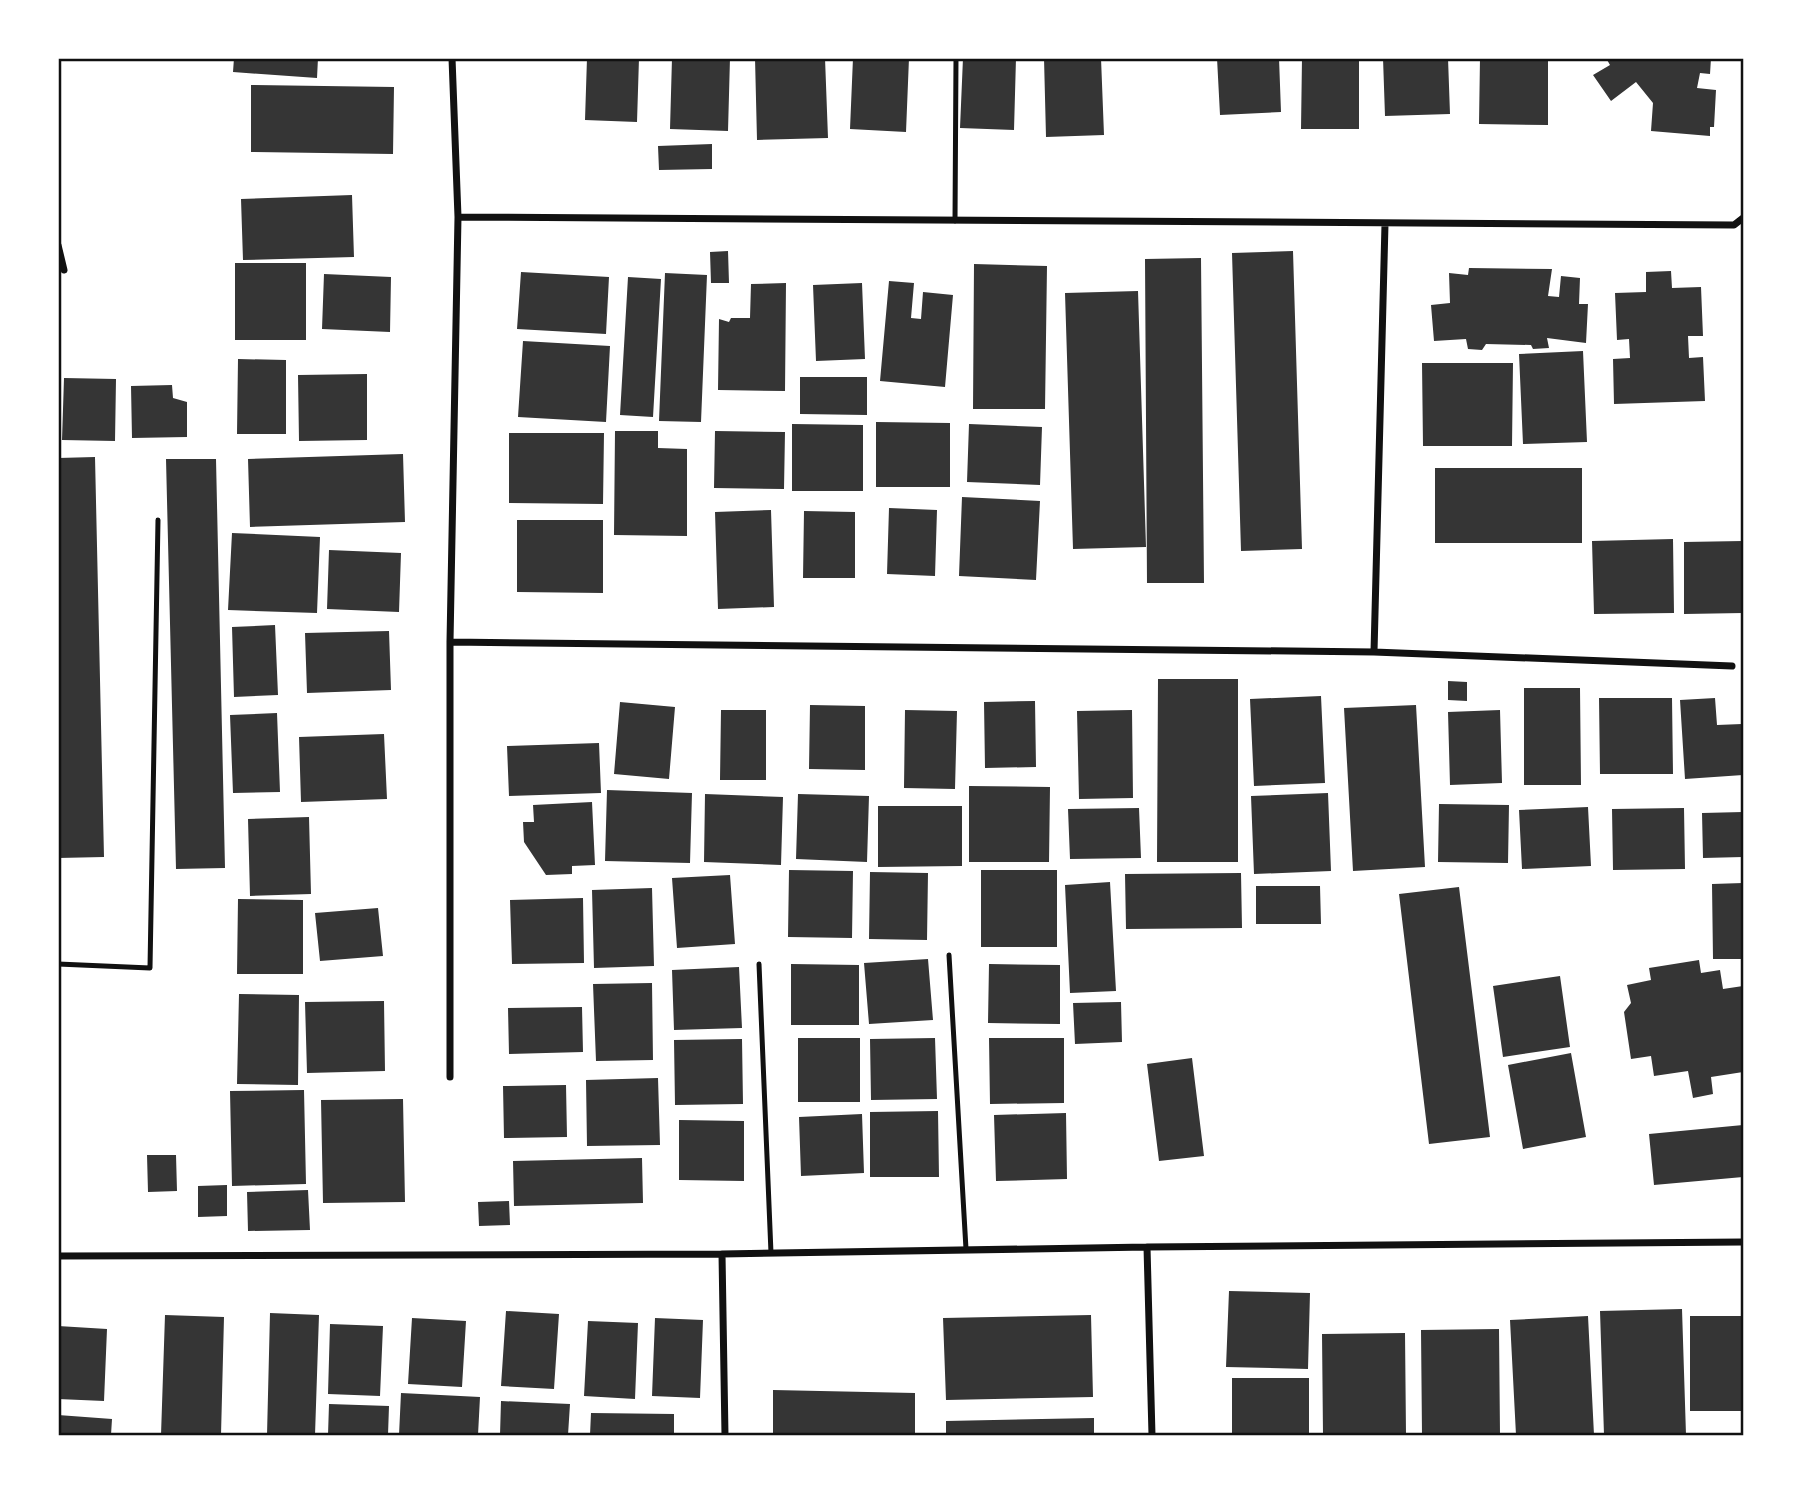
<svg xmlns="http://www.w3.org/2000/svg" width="1801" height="1493" font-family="'Noto Serif',serif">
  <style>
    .building { fill: #353535 }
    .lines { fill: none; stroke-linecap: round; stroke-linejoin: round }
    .service { stroke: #111; stroke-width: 5 }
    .minor { stroke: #111; stroke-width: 7 }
    .neatline { fill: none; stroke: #111; stroke-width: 2.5 }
  </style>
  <rect width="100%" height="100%" fill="#fff"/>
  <path class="building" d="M234,58H318L317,78L233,72Z
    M587,58H639L637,122L585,120Z
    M672,58H730L728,131L670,129Z
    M755,58H825L828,138L757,140Z
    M853,58H909L906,132L850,129Z
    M963,58H1016L1014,130L960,128Z
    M1044,58H1101L1104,135L1046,137Z
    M1217,58H1279L1281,112L1220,115Z
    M1302,58H1359V129H1301Z
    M1383,58H1448L1450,114L1385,116Z
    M1480,58H1548V125L1479,124Z
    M1606,58H1711L1710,74L1700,73L1697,88L1716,90L1714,127H1710V136L1651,131L1653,103L1636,82L1611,101L1593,75L1610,65Z
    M251,85L394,87L393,154L251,152Z
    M712,144V169L659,170L658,146Z
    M352,195L354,257L243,260L241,199Z
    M728,251L729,283H711L710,252Z
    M1293,251L1302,549L1241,551L1232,253Z
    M1201,258L1204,583H1147L1145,259Z
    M235,263H306V340H235Z
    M974,264L1047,266L1045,409H973Z
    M1469,268L1552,269L1548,296L1559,297L1561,276L1580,278L1579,304H1588L1586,343L1547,338L1549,348L1533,349L1531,345L1486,344L1482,350L1468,349L1466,339L1434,341L1431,305L1450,303L1449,273L1468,275Z
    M1671,271L1672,288L1701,287L1703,336H1688L1689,358L1703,357L1705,401L1614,404L1613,359L1630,358L1629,339L1617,340L1615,293L1646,292V272Z
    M521,272L609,277L606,334L517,329Z
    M665,273L707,275L701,422L659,421Z
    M324,274L391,277L390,332L322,329Z
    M628,277L661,279L653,417L620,415Z
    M889,281L914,283L911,318L921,319L923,292L953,295L945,387L880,381Z
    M786,283L785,391L718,390L719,319L729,322L731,318H750L751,284Z
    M862,283L865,359L816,361L813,285Z
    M1138,291L1146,547L1073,549L1065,293Z
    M523,341L610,346L606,422L518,417Z
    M1583,351L1587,442L1523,444L1519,354Z
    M238,359L286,360V434H237Z
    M1422,363H1513L1512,446H1423Z
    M367,374V440L299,441L298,375Z
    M800,377H867V415L800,414Z
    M64,378L116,379L115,441L62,440Z
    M172,385L173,398L187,402V437L132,438L131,386Z
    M876,422L950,423V487H876Z
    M792,424L863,425V491H792Z
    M969,424L1042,427L1040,485L967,482Z
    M615,431H658V448L687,449V536L614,535Z
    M715,431L785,432L784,489L714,488Z
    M509,433H604L603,504L509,503Z
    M403,454L405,522L250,527L248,459Z
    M95,457L104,857L58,858V458Z
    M166,459H216L225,868L176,869Z
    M1435,468H1582V543H1435Z
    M962,497L1040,501L1036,580L959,576Z
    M889,508L937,510L935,576L887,574Z
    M771,510L774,607L718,609L715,512Z
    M804,511L855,512V578H803Z
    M517,520H603V593L517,592Z
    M232,533L320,537L317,613L228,610Z
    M1673,539L1674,613L1594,614L1592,541Z
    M1743,541V613L1684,614V542Z
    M329,550L401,553L399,612L327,609Z
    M275,625L278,695L234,697L232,627Z
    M389,631L391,690L307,693L305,633Z
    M1158,679H1238V862H1157Z
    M1448,681L1467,682V701L1448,700Z
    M1524,688H1580L1581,785H1524Z
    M1321,696L1325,783L1254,786L1250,699Z
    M1599,698H1672L1673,774H1600Z
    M1715,698L1717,725L1742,724L1743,775L1685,779L1680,700Z
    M1035,701L1036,767L985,768L984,702Z
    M620,702L675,707L669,779L614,774Z
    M810,705L865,706V770L809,769Z
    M1416,705L1425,867L1353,871L1344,708Z
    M721,710H766V780H720Z
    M905,710L957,711L955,789L904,788Z
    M1132,710L1133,798L1079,799L1077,711Z
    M1500,710L1502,783L1450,785L1448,712Z
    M277,713L280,792L233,793L230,715Z
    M384,734L387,799L301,802L299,737Z
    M599,743L601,793L509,796L507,746Z
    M969,786L1050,787L1049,862H969Z
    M607,790L692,793L690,863L605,861Z
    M1328,793L1331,871L1254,874L1251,796Z
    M705,794L783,797L781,865L704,862Z
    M798,794L869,796L867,862L796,859Z
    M592,802L595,865L572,866V874L546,875L524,842L523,822H534L533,805Z
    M1439,804L1509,805L1508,863L1438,862Z
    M878,806H962V866L878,867Z
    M1588,807L1591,866L1522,869L1519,810Z
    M1139,808L1141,858L1070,859L1068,809Z
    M1684,808L1685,869L1613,870L1612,809Z
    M1743,812V857L1703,858L1702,813Z
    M309,817L311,894L250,896L248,819Z
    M789,870L853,871L852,938L788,937Z
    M981,870H1057V947H981Z
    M870,872L928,873L927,940L869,939Z
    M1241,873L1242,928L1126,929L1125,874Z
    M730,875L735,944L677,948L672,878Z
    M1110,882L1116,991L1070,993L1065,885Z
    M1743,883V959H1713L1712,884Z
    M1256,886H1320L1321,924H1256Z
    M1459,887L1490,1137L1429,1144L1399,894Z
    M652,888L654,966L594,968L592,890Z
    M583,898L584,963L512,964L510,900Z
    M238,899L303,900V974H237Z
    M378,908L383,956L320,961L315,913Z
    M928,959L933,1020L869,1024L864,963Z
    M1699,960L1701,973L1720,970L1723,989L1743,986V1072L1711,1077L1713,1094L1693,1098L1688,1071L1654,1076L1651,1056L1631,1059L1624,1012L1631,1003L1627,985L1651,980L1649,968Z
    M791,964L859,965V1025H791Z
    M989,964L1060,965V1024L988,1023Z
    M739,967L742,1028L674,1030L672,970Z
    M1560,976L1570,1047L1503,1057L1493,986Z
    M652,983L653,1060L596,1061L593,984Z
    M239,994L299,995L298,1085L237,1084Z
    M384,1001L385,1071L307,1073L305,1002Z
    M1121,1002L1122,1042L1075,1044L1073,1003Z
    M582,1007L583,1052L509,1054L508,1008Z
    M798,1038H860V1102H798Z
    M935,1038L937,1099L871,1100L870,1039Z
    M989,1038H1064V1103L990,1104Z
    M742,1039L743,1104L675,1105L674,1040Z
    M1571,1053L1586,1137L1523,1149L1508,1065Z
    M1192,1058L1204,1156L1159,1161L1147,1064Z
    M658,1078L660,1145L587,1146L586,1080Z
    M566,1085L567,1137L504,1138L503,1086Z
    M304,1090L306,1184L232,1186L230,1091Z
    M403,1099L405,1202L323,1203L321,1100Z
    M938,1111L939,1177H870V1112Z
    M1066,1113L1067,1179L996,1181L994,1115Z
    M862,1114L864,1173L801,1176L799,1117Z
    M679,1120L744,1121V1181L679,1180Z
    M1743,1125V1177L1654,1185L1649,1134Z
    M147,1155H176L177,1191L148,1192Z
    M642,1158L643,1203L514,1206L513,1161Z
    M227,1185V1216L198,1217V1186Z
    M308,1190L310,1230L248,1231L247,1192Z
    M509,1201L510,1225L479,1226L478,1202Z
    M1229,1291L1310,1293L1308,1369L1226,1367Z
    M1682,1309L1686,1435H1604L1600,1311Z
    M506,1311L559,1314L554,1389L501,1386Z
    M270,1313L319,1315L315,1435H267Z
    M165,1315L224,1317L221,1435H161Z
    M1091,1315L1093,1397L946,1400L943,1318Z
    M1588,1316L1594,1435H1516L1510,1320Z
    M1690,1316H1743V1411H1690Z
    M412,1318L466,1321L462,1387L408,1384Z
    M655,1318L703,1320L700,1398L652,1396Z
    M588,1321L638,1323L635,1399L584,1396Z
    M330,1324L383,1326L380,1396L328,1394Z
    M58,1326L107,1329L104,1401L58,1399Z
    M1499,1329L1500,1435H1422L1421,1330Z
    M1405,1333L1406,1435H1323L1322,1334Z
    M1232,1378H1309V1435H1232Z
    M773,1390L915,1393V1435H773Z
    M401,1393L480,1397L478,1435H399Z
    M501,1401L570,1404L568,1435H500Z
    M329,1404L389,1406L388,1435H328Z
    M591,1413L674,1414V1435H590Z
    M58,1415L112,1419L111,1435H58Z
    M1094,1418V1435H946V1421Z"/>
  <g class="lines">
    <path class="service" d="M955,221L956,58
      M949,955L966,1249
      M58,964L150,968L158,520
      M759,964L771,1253"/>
    <path class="minor" d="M458,217L1734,225L1743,218
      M58,245L64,270
      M450,642L1374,652L1732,666
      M1374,652L1385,224
      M450,1077V642L458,217L452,58
      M1147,1247L1152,1435
      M722,1254L725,1435
      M58,1256L722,1254L1147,1247L1743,1242"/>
  </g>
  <rect width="1801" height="1493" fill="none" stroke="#ffffff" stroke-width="119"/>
  <rect x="60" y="60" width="1682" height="1374" class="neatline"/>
</svg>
